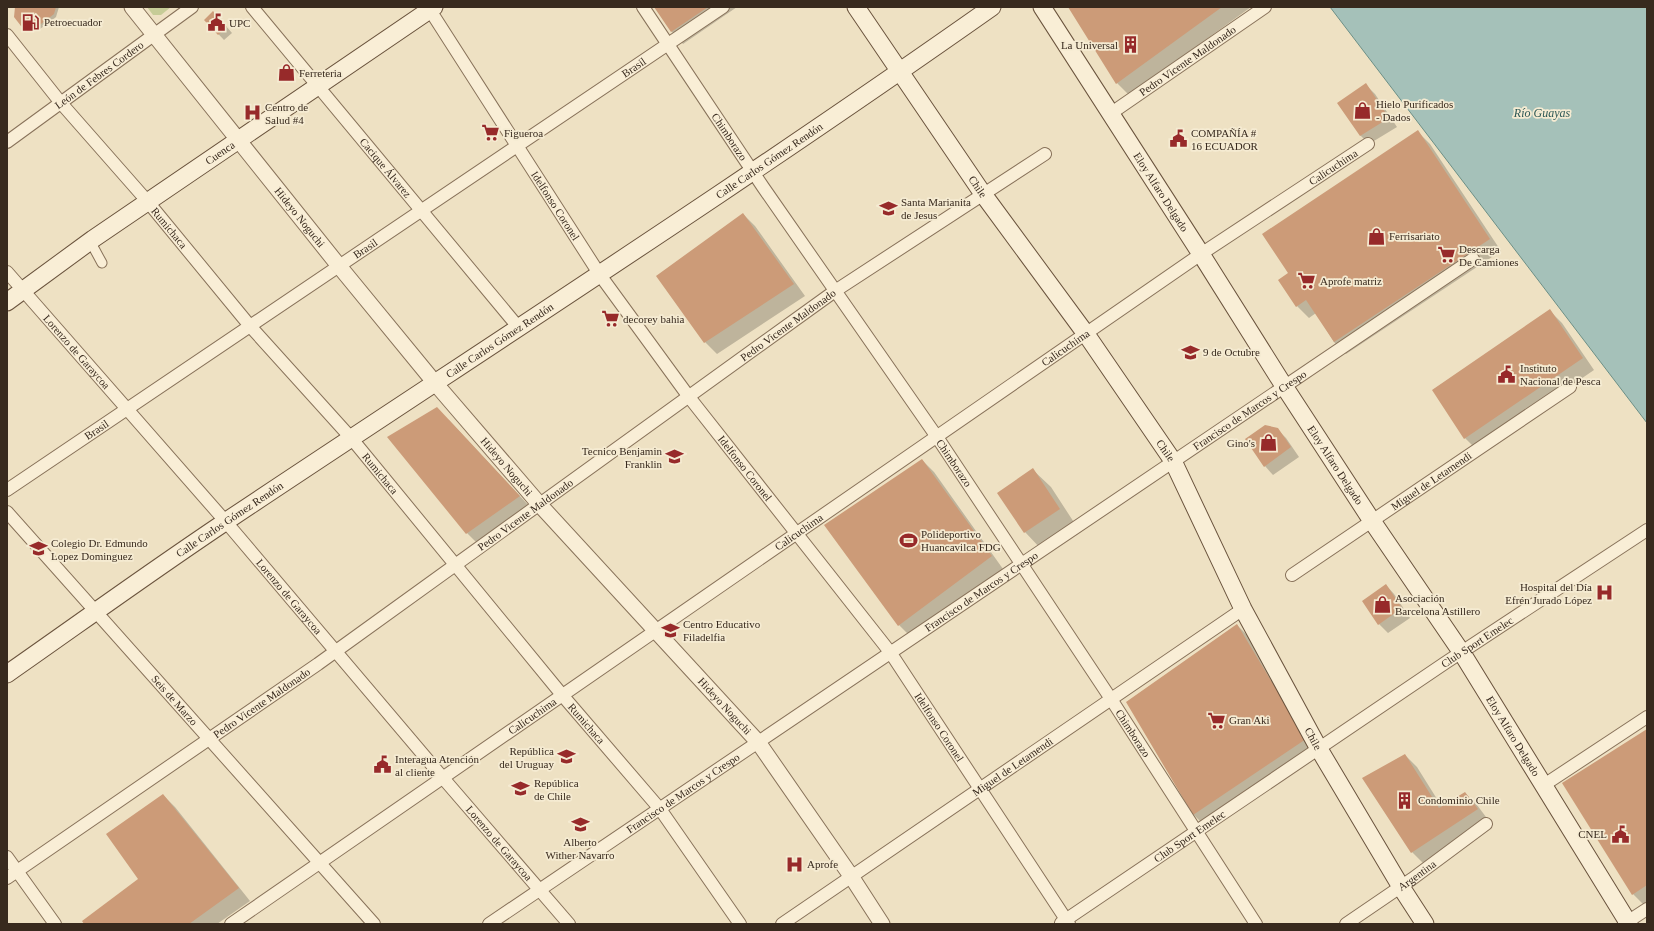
<svg xmlns="http://www.w3.org/2000/svg" width="1654" height="931" font-family="Georgia,serif">
  <style>
    .green { fill: #c6cc97 }
    .water { fill: #a5c1b9; stroke: #6c8f86 }
    .shadow { fill: #0003 }
    .building { fill: #cc9b78 }
    .lines { fill: none; stroke-linecap: round; stroke-linejoin: round }
    .pedestrian-casing { stroke: #88725a; stroke-width: 11 }
    .minor-casing { stroke: #88725a; stroke-width: 14 }
    .tertiary-casing { stroke: #88725a; stroke-width: 17 }
    .secondary-casing { stroke: #6a533d; stroke-width: 19 }
    .pedestrian { stroke: #f9eed6; stroke-width: 9 }
    .minor { stroke: #f9eed6; stroke-width: 12 }
    .tertiary { stroke: #f9eed6; stroke-width: 15 }
    .secondary { stroke: #f9eed6; stroke-width: 17 }
    .labels { text-anchor: middle; dominant-baseline: central; stroke-width: 3.5; stroke-linejoin: round; paint-order: stroke }
    .poi-label { font-size: 11px; fill: #382a1e; stroke: #f5ebd2; text-anchor: start }
    .street-label { font-size: 11px; fill: #382a1e; stroke: #f5ebd2 }
    .water-label { font-size: 12px; font-style: italic; fill: #2d5855; stroke: #f5ebd2 }
  </style>
  <rect width="100%" height="100%" fill="#eee1c3"/>
  <path class="green" d="M147,7H171L161,15H153Z"/>
  <path class="water" d="M1330,7H1647V423Z"/>
  <path class="shadow" d="M16,7H59L56,17L40,29H24L21,26Z
    M655,7H737L683,44L672,32Z
    M1069,7H1251L1129,95L1117,83Z
    M219,18L232,33L224,40L205,20Z
    M1366,85L1375,94L1397,127L1369,144L1360,135Z
    M1418,132L1430,144L1501,251L1346,354L1334,342L1316,313L1309,318L1297,306Z
    M743,214L755,226L805,296L717,354L705,342L657,276Z
    M1550,311L1562,323L1594,370L1477,450L1465,438L1433,390Z
    M449,420L531,508L479,545L467,533Z
    M1277,429L1286,438L1299,457L1273,475L1265,466Z
    M922,460L934,472L1003,569L911,637L899,625Z
    M1033,470L1051,487L1077,527L1042,550L1025,532Z
    M1386,585L1394,594L1410,618L1388,633L1379,624Z
    M1237,625L1249,637L1317,751L1206,827L1194,815L1127,702Z
    M1647,730V905L1645,906L1633,894Z
    M1405,755L1417,767L1442,807L1465,793L1477,805L1489,821L1424,864L1412,852Z
    M163,795L175,807L250,901L217,924H85L140,879Z"/>
  <path class="building" d="M15,7H56L54,14L37,27L21,26L14,17Z
    M654,7H708L671,32Z
    M1068,7H1222L1116,84Z
    M213,11L227,27L218,35L204,20Z
    M1366,83L1389,118L1360,136L1337,103Z
    M1418,130L1490,239L1334,342L1306,300L1296,307L1278,280L1288,273L1262,234Z
    M743,213L794,284L704,343L656,276Z
    M1550,309L1583,358L1464,439L1432,390Z
    M437,407L520,496L466,534L387,437Z
    M1265,425L1278,428L1291,447L1264,467L1245,439Z
    M922,459L992,556L898,626L824,525Z
    M1033,468L1060,509L1024,533L997,493Z
    M1386,584L1402,608L1378,625L1362,601Z
    M1237,624L1306,739L1193,815L1126,702Z
    M1647,729V885L1632,895L1562,783Z
    M1405,754L1439,808L1465,792L1478,809L1411,853L1362,778Z
    M163,794L239,888L189,924H84L82,921L138,879L106,834Z"/>
  <g class="lines">
    <defs>
      <path id="pedestrian" d="M90,241L102,263"/>
      <g id="minor">
        <path id="s1" d="M252,7L519,328"/>
        <path id="s2" d="M428,7L600,275L689,397L890,652L1069,924"/>
        <path id="s3" d="M643,7L763,187L937,437L1111,699L1256,924"/>
        <path id="s4" d="M7,35L61,103L148,202L250,326L352,439L563,696L660,809L740,924"/>
        <path id="s5" d="M1110,114L1265,7"/>
        <path id="s6" d="M7,142L192,7"/>
        <path id="s7" d="M7,272L226,522L443,778L569,924"/>
        <path id="s8" d="M7,490L723,7"/>
        <path id="s9" d="M7,512L374,924"/>
        <path id="s10" d="M1292,575L1570,387"/>
        <path d="M1544,785L1647,717"/>
        <path d="M7,857L55,924"/>
        <path id="s11" d="M7,878L318,664L835,291L1045,154"/>
        <path id="s12" d="M1061,923L1445,663L1647,530"/>
        <path id="s13" d="M231,924L1201,254L1368,144"/>
        <path id="s14" d="M489,924L1473,259"/>
        <path id="s15" d="M782,924L1243,609"/>
        <path id="s16" d="M1346,924L1412,879L1486,824"/>
        <path d="M1624,924L1647,909"/>
      </g>
      <g id="tertiary">
        <path id="s17" d="M132,7L339,266L435,383L540,505L758,742L851,876L882,924"/>
      </g>
      <g id="secondary">
        <path id="s18" d="M856,7L983,194L1086,334L1173,461L1243,609L1319,749L1401,887L1425,924"/>
        <path id="s19" d="M1042,7L1201,254L1284,386L1372,521L1462,653L1629,924"/>
        <path id="s20" d="M7,302L93,239L434,7"/>
        <path id="s21" d="M7,674C80,623 153,570 228,520C483,350 741,184 992,7"/>
      </g>
    </defs>
    <use href="#pedestrian" class="pedestrian-casing"/>
    <use href="#minor" class="minor-casing"/>
    <use href="#tertiary" class="tertiary-casing"/>
    <use href="#secondary" class="secondary-casing"/>
    <use href="#pedestrian" class="pedestrian"/>
    <use href="#minor" class="minor"/>
    <use href="#tertiary" class="tertiary"/>
    <use href="#secondary" class="secondary"/>
  </g>
  <defs>
    <symbol id="fuel-bare" viewBox="-9 -9 18 18"><path d="M-5.5-6h7V0h2V4h1.3V-2.5L3-4.5l.8-.8L6-3V5H2.5V1h-1V6h-7ZM-4.2-4.7v3.2H.2V-4.7Z" fill="#972a2a" stroke="#f5ebd2" stroke-width="2.5" paint-order="stroke"/></symbol>
    <symbol id="civic-bare" viewBox="-9 -9 18 18"><path d="M-.6-6.5H3V-4.5H.6V-3L4-1V1h2V6H-6V1h2V-1L-.6-3ZM-1.2 2.5V6h2.4V2.5Z" fill="#972a2a" stroke="#f5ebd2" stroke-width="2.5" paint-order="stroke"/></symbol>
    <symbol id="building-bare" viewBox="-9 -9 18 18"><path d="M-4-6H4V6H1V3H-1V6H-4ZM-2.5-4.3h1.7v1.8h-1.7ZM.8-4.3h1.7v1.8H.8ZM-2.5-1h1.7V.8h-1.7ZM.8-1h1.7V.8H.8Z" fill="#972a2a" stroke="#f5ebd2" stroke-width="2.5" paint-order="stroke"/></symbol>
    <symbol id="shop-bare" viewBox="-9 -9 18 18"><path d="M-5-2.5h2.3a2.7 3.5 0 0 1 5.4 0H5L5.5 6h-11ZM-1.5-2.5h3a1.5 2.3 0 0 0-3 0Z" fill="#972a2a" stroke="#f5ebd2" stroke-width="2.5" paint-order="stroke"/></symbol>
    <symbol id="hospital-bare" viewBox="-9 -9 18 18"><path d="M-5-5h3v3.5h4V-5h3V5h-3V1.5h-4V5h-3Z" fill="#972a2a" stroke="#f5ebd2" stroke-width="2.5" paint-order="stroke"/></symbol>
    <symbol id="supermarket-bare" viewBox="-9 -9 18 18"><path d="M-6-5.5h2.5l.6 2H6L4.5 2H-2.5L-4.4-4H-6ZM-1.5 3.2a1.3 1.3 0 1 0 .1 0ZM3 3.2a1.3 1.3 0 1 0 .1 0Z" fill="#972a2a" stroke="#f5ebd2" stroke-width="2.5" paint-order="stroke"/></symbol>
    <symbol id="school-bare" viewBox="-9 -9 18 18"><path d="M0-5L7-2L0 1L-7-2ZM-4 1L0 2.5L4 1V4Q0 6-4 4Z" fill="#972a2a" stroke="#f5ebd2" stroke-width="2.5" paint-order="stroke"/></symbol>
    <symbol id="stadium-bare" viewBox="-9 -9 18 18"><path d="M0-5a6.5 5 0 1 0 0 10a6.5 5 0 1 0 0-10ZM-3.5-1.8h7v3.6h-7Z" fill="#972a2a" stroke="#f5ebd2" stroke-width="2.5" paint-order="stroke"/></symbol>
  </defs>
  <g fill-rule="evenodd">
    <use href="#fuel-bare" x="18" y="10" width="25" height="25"/>
    <use href="#civic-bare" x="204" y="10" width="25" height="25"/>
    <use href="#building-bare" x="1118" y="32" width="25" height="25"/>
    <use href="#shop-bare" x="274" y="60" width="25" height="25"/>
    <use href="#shop-bare" x="1350" y="98" width="25" height="25"/>
    <use href="#hospital-bare" x="240" y="100" width="25" height="25"/>
    <use href="#supermarket-bare" x="478" y="120" width="25" height="25"/>
    <use href="#civic-bare" x="1166" y="126" width="25" height="25"/>
    <use href="#school-bare" x="876" y="196" width="25" height="25"/>
    <use href="#shop-bare" x="1364" y="224" width="25" height="25"/>
    <use href="#supermarket-bare" x="1434" y="242" width="25" height="25"/>
    <use href="#supermarket-bare" x="1294" y="268" width="25" height="25"/>
    <use href="#supermarket-bare" x="598" y="306" width="25" height="25"/>
    <use href="#school-bare" x="1178" y="340" width="25" height="25"/>
    <use href="#civic-bare" x="1494" y="362" width="25" height="25"/>
    <use href="#shop-bare" x="1256" y="430" width="25" height="25"/>
    <use href="#school-bare" x="662" y="444" width="25" height="25"/>
    <use href="#stadium-bare" x="896" y="528" width="25" height="25"/>
    <use href="#school-bare" x="26" y="536" width="25" height="25"/>
    <use href="#hospital-bare" x="1592" y="580" width="25" height="25"/>
    <use href="#shop-bare" x="1370" y="592" width="25" height="25"/>
    <use href="#school-bare" x="658" y="618" width="25" height="25"/>
    <use href="#supermarket-bare" x="1204" y="708" width="25" height="25"/>
    <use href="#school-bare" x="554" y="744" width="25" height="25"/>
    <use href="#civic-bare" x="370" y="752" width="25" height="25"/>
    <use href="#school-bare" x="508" y="776" width="25" height="25"/>
    <use href="#building-bare" x="1392" y="788" width="25" height="25"/>
    <use href="#school-bare" x="568" y="812" width="25" height="25"/>
    <use href="#civic-bare" x="1608" y="822" width="25" height="25"/>
    <use href="#hospital-bare" x="782" y="852" width="25" height="25"/>
  </g>
  <g class="labels">
    <g class="poi-label">
      <text x="44" y="22">Petroecuador</text>
      <text x="229" y="23">UPC</text>
      <text x="1118" y="45" text-anchor="end">La Universal</text>
      <text x="299" y="73">Ferreteria</text>
      <text x="1376" y="104">Hielo Purificados<tspan x="1376" dy="13">- Dados</tspan></text>
      <text x="265" y="107">Centro de<tspan x="265" dy="13">Salud #4</tspan></text>
      <text x="504" y="133">Figueroa</text>
      <text x="1191" y="133">COMPAÑÍA #<tspan x="1191" dy="13">16 ECUADOR</tspan></text>
      <text x="901" y="202">Santa Marianita<tspan x="901" dy="13">de Jesus</tspan></text>
      <text x="1389" y="236">Ferrisariato</text>
      <text x="1459" y="249">Descarga<tspan x="1459" dy="13">De Camiones</tspan></text>
      <text x="1320" y="281">Aprofe matriz</text>
      <text x="623" y="319">decorey bahia</text>
      <text x="1203" y="352">9 de Octubre</text>
      <text x="1520" y="368">Instituto<tspan x="1520" dy="13">Nacional de Pesca</tspan></text>
      <text x="1255" y="443" text-anchor="end">Gino's</text>
      <text x="662" y="451" text-anchor="end">Tecnico Benjamin<tspan x="662" dy="13">Franklin</tspan></text>
      <text x="921" y="534">Polideportivo<tspan x="921" dy="13">Huancavilca FDG</tspan></text>
      <text x="51" y="543">Colegio Dr. Edmundo<tspan x="51" dy="13">Lopez Dominguez</tspan></text>
      <text x="1592" y="587" text-anchor="end">Hospital del Día<tspan x="1592" dy="13">Efrén Jurado López</tspan></text>
      <text x="1395" y="598">Asociación<tspan x="1395" dy="13">Barcelona Astillero</tspan></text>
      <text x="683" y="624">Centro Educativo<tspan x="683" dy="13">Filadelfia</tspan></text>
      <text x="1229" y="720">Gran Aki</text>
      <text x="554" y="751" text-anchor="end">República<tspan x="554" dy="13">del Uruguay</tspan></text>
      <text x="395" y="759">Interagua Atención<tspan x="395" dy="13">al cliente</tspan></text>
      <text x="534" y="783">República<tspan x="534" dy="13">de Chile</tspan></text>
      <text x="1418" y="800">Condominio Chile</text>
      <text x="1607" y="834" text-anchor="end">CNEL</text>
      <text x="580" y="842" text-anchor="middle">Alberto<tspan x="580" dy="13">Wither Navarro</tspan></text>
      <text x="807" y="864">Aprofe</text>
    </g>
    <g class="street-label">
      <text stroke="none"><textPath href="#s5" startOffset="94">Pedro Vicente Maldonado</textPath></text>
      <text stroke="none"><textPath href="#s8" startOffset="756">Brasil</textPath></text>
      <text stroke="none"><textPath href="#s6" startOffset="114">León de Febres Cordero</textPath></text>
      <text stroke="none"><textPath href="#s3" startOffset="156">Chimborazo</textPath></text>
      <text stroke="none"><textPath href="#s20" startOffset="260">Cuenca</textPath></text>
      <text stroke="none"><textPath href="#s21" startOffset="919">Calle Carlos Gómez Rendón</textPath></text>
      <text stroke="none"><textPath href="#s13" startOffset="1337">Calicuchima</textPath></text>
      <text stroke="none"><textPath href="#s1" startOffset="209">Cacique Álvarez</textPath></text>
      <text stroke="none"><textPath href="#s18" startOffset="217">Chile</textPath></text>
      <text stroke="none"><textPath href="#s19" startOffset="220">Eloy Alfaro Delgado</textPath></text>
      <text stroke="none"><textPath href="#s2" startOffset="236">Idelfonso Coronel</textPath></text>
      <text stroke="none"><textPath href="#s17" startOffset="269">Hideyo Noguchi</textPath></text>
      <text stroke="none"><textPath href="#s4" startOffset="252">Rumichaca</textPath></text>
      <text stroke="none"><textPath href="#s8" startOffset="432">Brasil</textPath></text>
      <text stroke="none"><textPath href="#s11" startOffset="957">Pedro Vicente Maldonado</textPath></text>
      <text stroke="none"><textPath href="#s21" startOffset="595">Calle Carlos Gómez Rendón</textPath></text>
      <text stroke="none"><textPath href="#s13" startOffset="1014">Calicuchima</textPath></text>
      <text stroke="none"><textPath href="#s7" startOffset="106">Lorenzo de Garaycoa</textPath></text>
      <text stroke="none"><textPath href="#s14" startOffset="918">Francisco de Marcos y Crespo</textPath></text>
      <text stroke="none"><textPath href="#s8" startOffset="108">Brasil</textPath></text>
      <text stroke="none"><textPath href="#s18" startOffset="541">Chile</textPath></text>
      <text stroke="none"><textPath href="#s3" startOffset="552">Chimborazo</textPath></text>
      <text stroke="none"><textPath href="#s19" startOffset="544">Eloy Alfaro Delgado</textPath></text>
      <text stroke="none"><textPath href="#s17" startOffset="593">Hideyo Noguchi</textPath></text>
      <text stroke="none"><textPath href="#s2" startOffset="560">Idelfonso Coronel</textPath></text>
      <text stroke="none"><textPath href="#s4" startOffset="576">Rumichaca</textPath></text>
      <text stroke="none"><textPath href="#s10" startOffset="168">Miguel de Letamendi</textPath></text>
      <text stroke="none"><textPath href="#s11" startOffset="633">Pedro Vicente Maldonado</textPath></text>
      <text stroke="none"><textPath href="#s21" startOffset="271">Calle Carlos Gómez Rendón</textPath></text>
      <text stroke="none"><textPath href="#s13" startOffset="690">Calicuchima</textPath></text>
      <text stroke="none"><textPath href="#s14" startOffset="594">Francisco de Marcos y Crespo</textPath></text>
      <text stroke="none"><textPath href="#s7" startOffset="430">Lorenzo de Garaycoa</textPath></text>
      <text stroke="none"><textPath href="#s12" startOffset="502">Club Sport Emelec</textPath></text>
      <text stroke="none"><textPath href="#s9" startOffset="252">Seis de Marzo</textPath></text>
      <text stroke="none"><textPath href="#s11" startOffset="309">Pedro Vicente Maldonado</textPath></text>
      <text stroke="none"><textPath href="#s17" startOffset="917">Hideyo Noguchi</textPath></text>
      <text stroke="none"><textPath href="#s13" startOffset="366">Calicuchima</textPath></text>
      <text stroke="none"><textPath href="#s4" startOffset="900">Rumichaca</textPath></text>
      <text stroke="none"><textPath href="#s2" startOffset="884">Idelfonso Coronel</textPath></text>
      <text stroke="none"><textPath href="#s3" startOffset="876">Chimborazo</textPath></text>
      <text stroke="none"><textPath href="#s19" startOffset="868">Eloy Alfaro Delgado</textPath></text>
      <text stroke="none"><textPath href="#s18" startOffset="865">Chile</textPath></text>
      <text stroke="none"><textPath href="#s15" startOffset="279">Miguel de Letamendi</textPath></text>
      <text stroke="none"><textPath href="#s14" startOffset="234">Francisco de Marcos y Crespo</textPath></text>
      <text stroke="none"><textPath href="#s12" startOffset="155">Club Sport Emelec</textPath></text>
      <text stroke="none"><textPath href="#s7" startOffset="754">Lorenzo de Garaycoa</textPath></text>
      <text stroke="none"><textPath href="#s16" startOffset="86">Argentina</textPath></text>
    </g>
    <g class="water-label">
      <text x="1542" y="113">Río Guayas</text>
    </g>
  </g>
  <rect width="1654" height="931" fill="none" stroke="#382a1e" stroke-width="16"/>
</svg>
